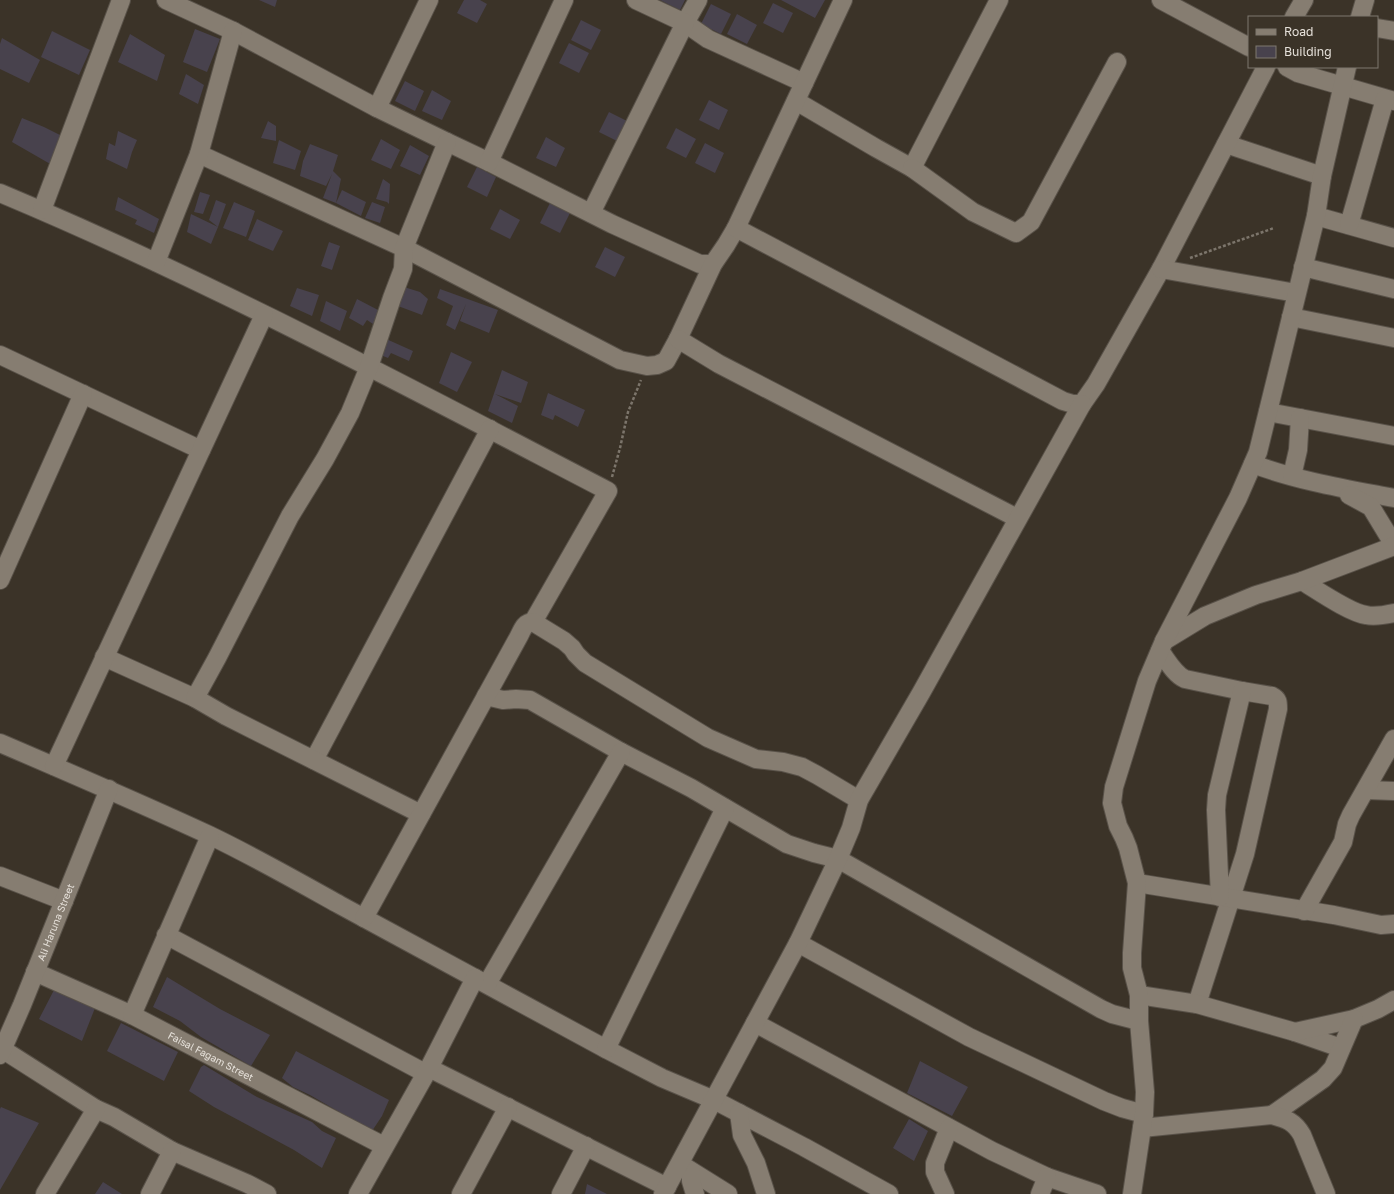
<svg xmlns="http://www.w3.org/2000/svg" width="1394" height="1194" font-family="'Golos Text',sans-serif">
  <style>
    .building { fill: #48424d }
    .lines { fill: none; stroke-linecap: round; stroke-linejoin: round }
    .minor-casing { stroke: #595249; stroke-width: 20 }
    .path { stroke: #7c756b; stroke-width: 2.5; stroke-dasharray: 3 2; stroke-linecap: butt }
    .minor { stroke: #867d71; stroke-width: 18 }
    .labels { text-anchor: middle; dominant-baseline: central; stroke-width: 3.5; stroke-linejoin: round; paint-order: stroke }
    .street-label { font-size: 10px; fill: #e6e1da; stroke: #3b3328 }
  </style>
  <rect width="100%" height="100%" fill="#3b3328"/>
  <path class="building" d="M259,0H277L275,7Z
    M464,0H480L487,4L477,23L457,13Z
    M660,0H685L680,10Z
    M781,0H825L815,18Z
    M773,3L793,13L783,33L763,23Z
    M711,4L731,14L721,34L701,24Z
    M737,14L757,25L747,44L727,34Z
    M581,20L601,30L591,50L571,40Z
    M195,29L220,39L207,72L183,62Z
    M52,31L90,50L79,75L41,57Z
    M130,34L165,55L157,81L118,62Z
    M2,38L40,60L29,83L0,69V44Z
    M569,43L589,53L579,73L559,63Z
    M186,74L204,85L198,104L179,94Z
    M405,81L424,91L415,111L395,101Z
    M432,90L451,101L442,120L422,111Z
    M709,100L728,110L719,130L699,120Z
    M609,112L629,122L619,142L599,132Z
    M22,118L44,127L62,136L52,165L12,142Z
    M268,121L276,126V141L261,138Z
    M676,128L696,139L686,158L666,148Z
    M118,131L137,140L132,152L127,169L106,159L109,143L115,146Z
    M546,137L565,148L556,167L536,158Z
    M381,139L400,150L391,169L371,160Z
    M279,140L301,151L295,170L273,163Z
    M705,143L724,153L715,173L695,163Z
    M310,144L338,155L333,171L341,179L336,203L323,198L332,174L326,186L300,176L303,161Z
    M410,145L429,156L420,175L400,166Z
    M477,167L496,177L487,197L467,187Z
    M383,179L390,184L389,204L387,202L376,199Z
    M342,190L366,202L361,216L336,203Z
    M200,192L210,195L203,214L194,212Z
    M118,197L159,219L154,233L135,224L137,220L115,210Z
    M216,200L226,204L218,227L209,220Z
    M234,202L255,211L246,237L223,228Z
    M372,202L385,207L380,223L365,218Z
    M550,203L570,213L560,233L540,223Z
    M500,209L520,220L510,239L490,229Z
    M191,214L218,227L211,244L187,232Z
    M257,219L283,231L273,251L248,240Z
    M329,242L340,246L332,270L321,266Z
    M605,247L625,257L615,277L595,267Z
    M404,287L420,292L428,299L422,315L398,306Z
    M297,288L319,295L312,316L290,306Z
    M440,289L498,310L489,333L460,321L466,304L455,330L446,325L453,306L437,298Z
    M357,299L380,311L373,324L367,320L363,326L349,318Z
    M326,301L347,311L340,331L320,321Z
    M384,338L413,351L409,361L391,353L388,358L378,354Z
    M451,352L472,362L457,392L439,383Z
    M502,370L528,382L521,403L495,394L518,406L512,423L488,411Z
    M548,393L585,410L578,427L555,415L553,420L541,415Z
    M167,977L220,1009L270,1035L251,1066L201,1037L180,1021L153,1007Z
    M54,990L74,1000L95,1008L82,1041L39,1019Z
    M121,1023L178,1052L164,1081L107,1051Z
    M296,1051L389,1100L382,1116L372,1131L310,1095L293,1087L282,1078Z
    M920,1061L968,1087L952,1116L907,1093Z
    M204,1065L257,1097L312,1122L322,1131L336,1138L322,1168L294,1150L214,1107L189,1091L201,1067Z
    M1,1107L39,1123L0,1190V1109Z
    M909,1119L928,1131L914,1161L893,1148Z
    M103,1182L122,1194H95Z
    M587,1184L607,1194H585Z"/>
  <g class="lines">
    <defs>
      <g id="minor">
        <path d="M166,0L233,31L377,108L447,142L489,162L612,224L700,264H713"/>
        <path d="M698,0L685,23L708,39L804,83"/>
        <path d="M1161,0L1249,47"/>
        <path d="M1294,17L1304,0"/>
        <path d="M1360,17L1365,0"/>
        <path d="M1377,28L1394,31"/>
        <path d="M1287,67L1298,73L1394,101"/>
        <path d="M796,101L876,148L912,168L999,0"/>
        <path d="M377,108L429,0"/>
        <path d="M1226,144L1322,176"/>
        <path d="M199,154L404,248L620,360L647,366L657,365L666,361L678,339L713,264L726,245L736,228L843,0"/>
        <path d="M489,162L564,0"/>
        <path d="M912,168L973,212L1016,233L1031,222L1117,62"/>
        <path d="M0,193C208,280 408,387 608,491L533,622"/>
        <path d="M42,210L121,0"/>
        <path d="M591,213L685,23L636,0"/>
        <path d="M1316,216L1394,238"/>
        <path d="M1349,225L1385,99"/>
        <path d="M736,228L1063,401L1073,404H1082L1096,384L1161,269L1266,67"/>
        <path d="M156,262L199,154L233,31"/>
        <path d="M1303,267L1394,289"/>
        <path d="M1161,269L1296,293"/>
        <path d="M1291,317L1394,338"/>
        <path d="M678,339L719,364L1017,518"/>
        <path d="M0,355L201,450"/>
        <path d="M1268,412L1394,436"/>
        <path d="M1253,464C1298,481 1347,489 1394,498"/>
        <path d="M1292,476L1298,450L1300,418"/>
        <path d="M1349,495L1371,507L1394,545"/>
        <path d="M0,580L83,394"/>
        <path d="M1302,581C1317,590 1350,613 1366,615C1375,617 1385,615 1394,613"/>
        <path d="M1164,641L1205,616L1256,595L1302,581L1394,546"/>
        <path d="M1160,651C1167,660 1174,674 1185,679L1242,691L1272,696C1278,699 1278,702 1278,709L1245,854L1197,1004"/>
        <path d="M104,657L195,698"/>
        <path d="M486,696L503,700L516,699L530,700L621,752L691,788L787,844L814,853L838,859L1101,1009L1112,1014L1139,1021"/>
        <path d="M0,743C70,773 140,803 209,835C253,856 297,881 340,905L606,1049L662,1078L714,1100L804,1147L889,1194"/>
        <path d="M314,760L490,429"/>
        <path d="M54,766L264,315"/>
        <path d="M1366,790L1394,791"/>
        <path d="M421,814L226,716L195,698L217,658L290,516L325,459L350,413L369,367L392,298L403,269L404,248L447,142"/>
        <path d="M0,876L64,901"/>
        <path d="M1137,883L1334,915L1381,925L1394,924"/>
        <path d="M1220,897L1216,810L1217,795L1242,691"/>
        <path d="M1304,911L1343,842L1347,824L1351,815L1394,739"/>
        <path d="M364,918L518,638C522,631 524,622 533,622L564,641L572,648L576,654L585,663L708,738L756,759L783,762L802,767L817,775L859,800"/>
        <path d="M166,935L425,1073"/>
        <path d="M798,943L969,1037L1104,1101L1122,1108L1144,1114"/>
        <path id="s1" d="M35,972L132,1015L384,1146"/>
        <path d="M487,984L621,752"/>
        <path d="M1139,995L1197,1004L1295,1032L1341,1048"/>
        <path d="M132,1015L210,836"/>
        <path d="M755,1023L992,1151L1047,1177L1097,1194"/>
        <path d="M1295,1032L1354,1019L1378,1009L1394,1000"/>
        <path d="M2,1049L96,1109L114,1117L172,1151L248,1184L267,1194"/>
        <path d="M606,1049L725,808"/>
        <path id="s2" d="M0,1055L22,1005L109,789"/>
        <path d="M429,1068L667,1187"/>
        <path d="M739,1113L742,1135L756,1163L766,1194"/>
        <path d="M1272,1115L1323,1079L1333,1068L1354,1019"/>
        <path d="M1142,1128L1272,1115C1286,1119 1294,1121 1302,1135L1326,1194"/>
        <path d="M680,1164L728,1194"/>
        <path d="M691,1171V1181L695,1194"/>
        <path d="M45,1194L96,1109"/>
        <path d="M150,1194L172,1151"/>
        <path d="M358,1194L429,1068L475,978"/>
        <path d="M461,1194L508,1107"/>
        <path d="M561,1194L586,1146"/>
        <path d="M663,1194L798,943L838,859L851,828L859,800L921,693L1082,404"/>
        <path d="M945,1194L935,1172V1163L949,1128"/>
        <path d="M1040,1194L1047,1177"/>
        <path d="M1132,1194L1144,1114L1145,1092L1139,1021V995L1132,968V953L1137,883L1128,848L1124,838L1118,826L1112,803L1114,787L1147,681L1164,641L1238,498L1258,452L1316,216L1322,176L1347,67"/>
      </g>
    </defs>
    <use href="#minor" class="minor-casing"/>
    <path class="path" d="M1190,258L1274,228
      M612,477L620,448L628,412L641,380"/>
    <use href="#minor" class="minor"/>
  </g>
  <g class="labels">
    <g class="street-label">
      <text stroke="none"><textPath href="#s2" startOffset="144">Ali Haruna Street</textPath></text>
      <text stroke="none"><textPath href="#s1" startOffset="195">Faisal Fagam Street</textPath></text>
    </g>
  </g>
  <rect x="1248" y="16" width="130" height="52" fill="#3b3328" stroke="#7f796f"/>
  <rect x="1256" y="29" width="20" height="6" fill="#867d71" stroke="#7f796f"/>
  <text x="1284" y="36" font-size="12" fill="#e6e1da">Road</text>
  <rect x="1256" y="46" width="20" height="12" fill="#48424d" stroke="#7f796f"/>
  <text x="1284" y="56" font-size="12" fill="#e6e1da">Building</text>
</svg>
